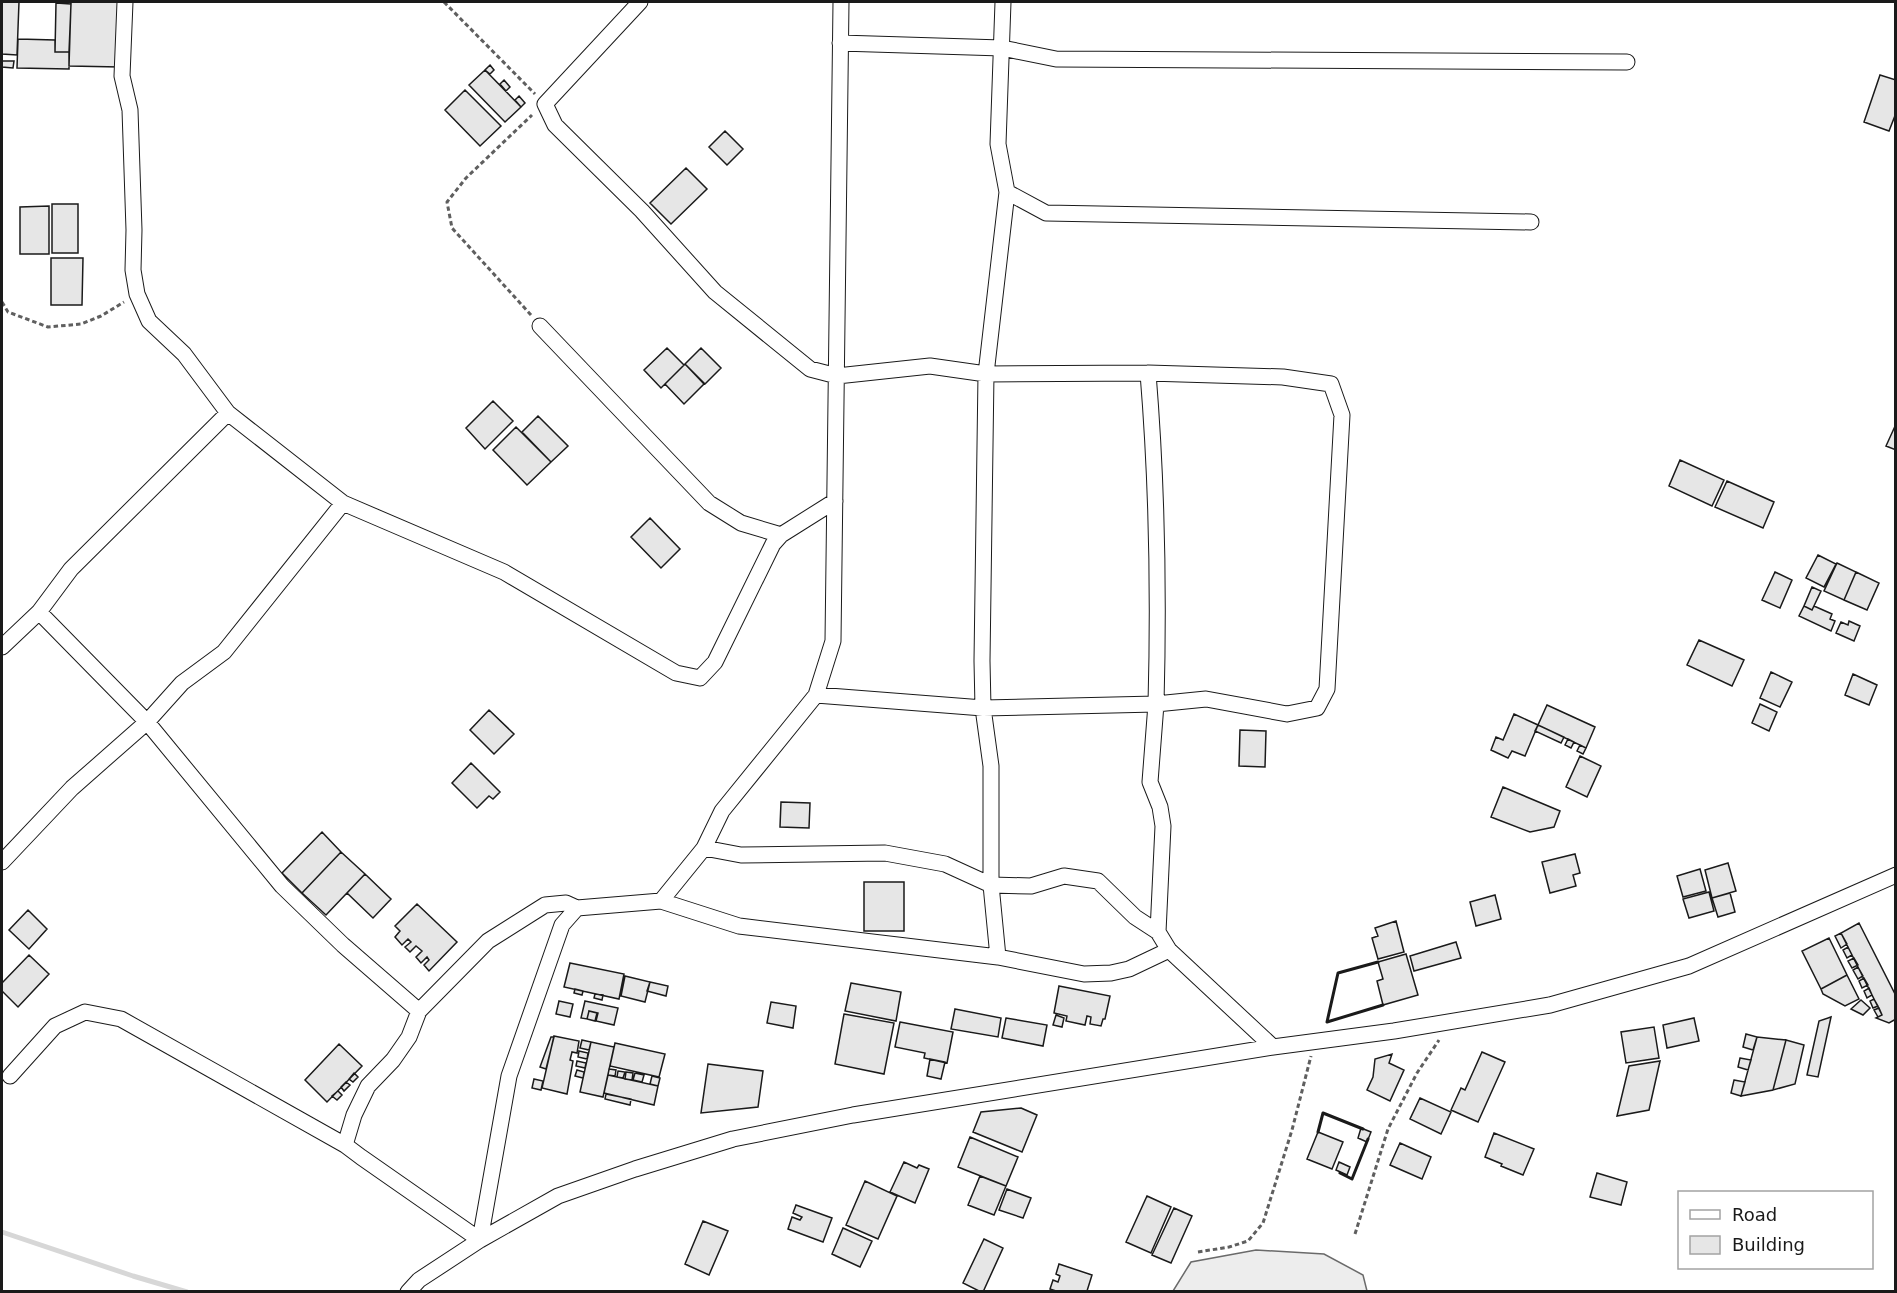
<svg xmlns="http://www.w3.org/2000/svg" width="1897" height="1293" font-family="'DejaVu Sans',sans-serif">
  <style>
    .built { fill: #ededed; stroke: #6a6a6a; stroke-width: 1.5 }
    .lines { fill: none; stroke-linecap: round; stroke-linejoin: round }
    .stream { stroke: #d7d7d7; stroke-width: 5 }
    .building { fill: #e6e6e6; stroke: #1a1a1a; stroke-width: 1.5 }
    .minor-casing { stroke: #1a1a1a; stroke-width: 17 }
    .path { stroke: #5f5f5f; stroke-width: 3; stroke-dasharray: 4.5 3; stroke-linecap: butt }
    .minor { stroke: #fff; stroke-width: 15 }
    .wall { stroke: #1a1a1a; stroke-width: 3 }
  </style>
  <rect width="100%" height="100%" fill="#fff"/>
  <path class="built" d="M1256,1250L1324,1254L1363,1275L1367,1291H1173L1191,1262Z"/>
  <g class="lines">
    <path class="stream" d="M2,1232L133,1276L187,1292"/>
  </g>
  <path class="building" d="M2,2H19L17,55L2,54Z
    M71,2H121L120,67L69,66Z
    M56,3L71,4L69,52H55Z
    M18,39L55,40V52H69V69L17,68Z
    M2,61H14L13,68L2,67Z
    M490,65L494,70L490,74L485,70Z
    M485,70L521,107L505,122L469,85Z
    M1880,75L1896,80V113L1889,131L1864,122Z
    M504,80L510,87L506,91L500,84Z
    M465,90L501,126L480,146L445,110Z
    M519,96L525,103L521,107L515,100Z
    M725,131L743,149L727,165L709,147Z
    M686,168L707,189L671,224L650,203Z
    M52,204H78V253H52Z
    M49,206V254H20V207Z
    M51,258H83L82,305H51Z
    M667,348L684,365L661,388L644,370Z
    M701,348L721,368L705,384L685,364Z
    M685,364L704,384L684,404L665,384Z
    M493,401L513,421L485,449L466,428Z
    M538,416L568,446L551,462L522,432Z
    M1896,424V450L1886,446Z
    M516,427L551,462L527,485L493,450Z
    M1680,460L1724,480L1712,506L1669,486Z
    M1727,481L1774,502L1763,528L1715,507Z
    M650,518L680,549L661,568L631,537Z
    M1818,555L1836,564L1824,587L1806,578Z
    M1837,563L1856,572L1844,600L1824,591Z
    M1775,572L1792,580L1780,608L1762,600Z
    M1856,572L1879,583L1867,610L1844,600Z
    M1812,587L1821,591L1812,610L1804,606Z
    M1804,606L1812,610L1814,606L1832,614L1830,619L1835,621L1831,631L1799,616Z
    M1849,621L1860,626L1854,641L1836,633L1841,622L1848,625Z
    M1699,640L1744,660L1732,686L1687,665Z
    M1771,672L1792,682L1780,707L1760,698Z
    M1853,674L1877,685L1869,705L1845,695Z
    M1760,704L1777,712L1769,731L1752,723Z
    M1547,705L1595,727L1586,748L1538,725Z
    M489,710L514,734L494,754L470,730Z
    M1514,714L1538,725L1525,756L1512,751L1508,758L1491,750L1496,737L1503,740Z
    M1538,725L1564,737L1561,743L1535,731Z
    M1240,730L1266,731L1265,767L1239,766Z
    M1568,739L1574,742L1571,748L1565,745Z
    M1580,745L1586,748L1583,754L1577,751Z
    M1580,756L1601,766L1587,797L1566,787Z
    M471,763L500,792L493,799L489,796L477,808L452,783Z
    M1503,787L1560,811L1554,827L1530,832L1491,817Z
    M781,802L810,803L809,828L780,827Z
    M322,832L341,852L302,893L282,873Z
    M341,852L365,874L326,915L302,893Z
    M1575,854L1580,873L1573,875L1576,886L1550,893L1542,862Z
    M1728,863L1736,891L1712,898L1705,870Z
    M1700,869L1706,891L1683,897L1677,876Z
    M365,874L391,899L373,918L347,893Z
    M864,882H904V931H864Z
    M1709,892L1714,911L1689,918L1683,899Z
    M1730,893L1735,912L1718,917L1712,898Z
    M1495,895L1501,919L1476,926L1470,902Z
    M417,904L457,942L429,971L424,965L429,960L427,957L421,963L416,957L422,951L416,946L410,952L405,947L411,942L408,939L402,945L395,937L400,931L395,926Z
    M28,910L47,929L29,949L9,930Z
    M1396,921L1404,952L1378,959L1372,938L1378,936L1375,928Z
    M1859,923L1896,996V1019L1889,1023L1876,1018L1882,1015L1841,933Z
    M1841,933L1847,944L1841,948L1835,936Z
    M1829,938L1847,975L1821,989L1802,951Z
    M1456,942L1461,958L1414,971L1410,956Z
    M1848,947L1852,955L1847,958L1843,950Z
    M1406,954L1418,995L1383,1005L1377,981L1383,979L1378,962Z
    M29,955L49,974L18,1007L2,991V983Z
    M1854,958L1858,965L1852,968L1848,961Z
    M570,963L624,974L619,999L564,987Z
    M1858,967L1863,976L1858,979L1853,970Z
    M1847,975L1859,999L1845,1006L1823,994L1821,989Z
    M625,976L650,982L645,1002L621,996Z
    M1864,978L1868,985L1862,988L1859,981Z
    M650,982L668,986L666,996L647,991Z
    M851,983L901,992L896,1021L845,1011Z
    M1059,986L1110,996L1105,1019H1103L1101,1026L1090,1024L1091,1017L1087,1016L1085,1025L1066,1021L1067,1016L1054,1013Z
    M1869,988L1872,995L1867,998L1864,991Z
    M575,989L583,991L582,995L574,993Z
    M595,994L603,995L602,1000L594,998Z
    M1874,999L1878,1006L1873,1008L1870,1001Z
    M1861,1000L1870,1008L1863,1015L1851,1009Z
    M559,1001L573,1004L570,1017L556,1014Z
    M585,1001L618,1008L614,1025L596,1021L598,1013L589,1011L587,1019L581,1018Z
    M771,1002L796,1006L793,1028L767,1023Z
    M1879,1008L1882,1015L1878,1017L1874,1010Z
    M955,1009L1001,1018L998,1037L951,1029Z
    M589,1011L597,1013L595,1021L587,1019Z
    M844,1014L894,1023L884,1074L835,1064Z
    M1056,1015L1064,1018L1062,1027L1053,1025Z
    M1831,1017L1818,1077L1807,1075L1819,1021Z
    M1006,1018L1047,1025L1043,1046L1002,1038Z
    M1694,1018L1699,1041L1667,1048L1663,1025Z
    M900,1022L953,1032L947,1063L924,1058L925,1053L895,1047Z
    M1654,1027L1659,1058L1626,1063L1621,1032Z
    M1746,1034L1757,1037L1753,1050L1743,1047Z
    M554,1036L579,1041L577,1053L572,1052L570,1060L573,1061L567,1094L542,1088Z
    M551,1037H554L546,1069L540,1067Z
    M1757,1037L1786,1040L1773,1090L1741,1096Z
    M582,1040L591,1042L589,1050L580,1048Z
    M1786,1040L1804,1045L1795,1084L1773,1090Z
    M591,1042L614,1047L603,1097L580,1092Z
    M615,1043L665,1054L659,1077L610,1066Z
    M339,1044L362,1066L327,1102L305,1080Z
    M579,1051L588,1053L587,1059L578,1057Z
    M1482,1052L1505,1062L1478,1122L1451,1110L1461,1088L1465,1090Z
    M1392,1054L1389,1063L1404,1070L1390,1101L1367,1090L1373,1077L1375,1059Z
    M1740,1058L1751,1060L1748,1070L1738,1067Z
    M930,1059L945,1062L941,1079L927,1076Z
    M577,1061L586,1063L585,1068L576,1066Z
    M1660,1061L1649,1110L1617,1116L1629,1066Z
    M708,1064L763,1071L758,1107L701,1113Z
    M609,1069L616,1070L615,1076L608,1075Z
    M577,1070L584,1072L583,1078L575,1076Z
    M618,1071L625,1072L623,1078L617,1077Z
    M626,1072L633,1073L632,1080L625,1079Z
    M354,1073L358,1077L353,1082L349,1079Z
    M635,1073L644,1075L642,1082L633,1080Z
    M608,1075L658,1086L654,1105L604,1093Z
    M652,1076L660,1078L658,1086L650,1084Z
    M534,1079L543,1081L541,1090L532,1088Z
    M1734,1080L1745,1082L1741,1096L1731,1093Z
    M346,1082L350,1085L344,1091L341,1087Z
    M338,1091L342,1095L337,1100L332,1096Z
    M606,1094L631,1099L630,1105L605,1099Z
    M1420,1098L1451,1112L1441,1134L1410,1119Z
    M1021,1108L1037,1115L1022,1152L973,1132L981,1112Z
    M1361,1128L1371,1132L1367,1142L1358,1138Z
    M1318,1132L1343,1142L1332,1169L1307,1159Z
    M1494,1133L1534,1149L1523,1175L1501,1166L1502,1164L1485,1157Z
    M970,1137L1018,1157L1006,1186L958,1167Z
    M1400,1143L1431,1157L1422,1179L1390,1165Z
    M904,1162L917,1168L919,1165L929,1169L915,1203L890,1192Z
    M1339,1162L1350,1167L1347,1175L1336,1170Z
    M1597,1173L1627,1182L1621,1205L1590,1197Z
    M980,1176L1006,1186L994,1215L968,1205Z
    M865,1181L897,1196L878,1239L846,1225Z
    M1007,1189L1031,1198L1023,1218L999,1210Z
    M1147,1196L1171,1207L1151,1253L1126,1242Z
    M796,1205L832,1218L823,1242L788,1229L792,1217L800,1220L802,1217L793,1213Z
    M1174,1208L1192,1216L1171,1263L1152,1255Z
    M703,1221L728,1231L709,1275L685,1264Z
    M843,1228L872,1241L860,1267L832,1254Z
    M984,1239L1003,1248L983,1292H981L963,1283Z
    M1059,1264L1092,1275L1087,1291L1059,1292L1050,1289L1053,1280L1058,1282L1060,1276L1056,1274Z"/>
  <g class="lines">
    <defs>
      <path id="minor" d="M125,2L122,76L130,110L134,230L133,270L137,294L149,321L184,354L228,413L343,503L504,572L676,673L700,678L715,662L773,544L781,535L835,501
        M640,2L545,104L555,125L642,211L715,292L810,369L837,376L930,366L986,374L1148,373L1283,377L1331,384L1342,415L1327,689L1317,708L1287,714L1206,699L1156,704C1159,593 1157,483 1148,373
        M1003,2L998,144L1007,192L1046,213L1531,222
        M840,43L1002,48L1056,59L1627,62
        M540,326L709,503L741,523L781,535
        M39,612L147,722L282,886L343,945L419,1011
        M2,647L39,612L71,569L228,413
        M816,695L983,708L1156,704L1150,782L1160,807L1163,826L1158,932L1169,950L1273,1047
        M704,848L741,855L885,853L945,864L991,885L1031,886L1064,876L1098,881L1135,917L1158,932
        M2,862L72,788L147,722L182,683L224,652L343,503
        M661,901L739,926L998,957L1084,974L1111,973L1129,969L1169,950
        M998,957L991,885V766L983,708L982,661L986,374L1007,192
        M10,1076L55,1026L85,1012L121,1019L345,1145L361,1157L480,1240L509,1076L562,925L577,908L661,901L704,848L722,811L816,695L833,641L841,2
        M345,1145L354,1115L368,1086L393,1060L409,1037L419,1011L488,941L545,905L566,903L577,908
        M408,1292L419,1280L480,1240L558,1196L635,1169L733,1139L853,1115L1273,1047L1394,1031L1550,1005L1689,966L1896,875"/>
    </defs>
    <use href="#minor" class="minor-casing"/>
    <path class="path" d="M444,2L535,94
      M2,302L8,312L48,327L81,324L101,316L124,302
      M531,315L452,228L447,202L466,178L532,115
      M1355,1234L1388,1129L1417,1073L1439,1040
      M1198,1252L1229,1247L1248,1241L1263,1223L1292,1130L1311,1056"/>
    <use href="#minor" class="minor"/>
    <path class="wall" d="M1378,962L1338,973L1327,1022L1383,1005
      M1318,1132L1323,1113L1363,1129
      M1340,1173L1352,1179L1368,1139"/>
  </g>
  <rect width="1897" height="1293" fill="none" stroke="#1a1a1a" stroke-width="6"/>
  <rect x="1678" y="1191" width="195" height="78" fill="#ffffff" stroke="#a3a3a3" stroke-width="1.5"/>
  <rect x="1690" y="1210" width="30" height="9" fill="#ffffff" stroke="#a3a3a3" stroke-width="1.5"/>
  <text x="1732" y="1221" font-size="18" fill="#1a1a1a">Road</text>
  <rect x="1690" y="1236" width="30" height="18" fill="#e6e6e6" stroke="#a3a3a3" stroke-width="1.5"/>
  <text x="1732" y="1251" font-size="18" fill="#1a1a1a">Building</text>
</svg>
